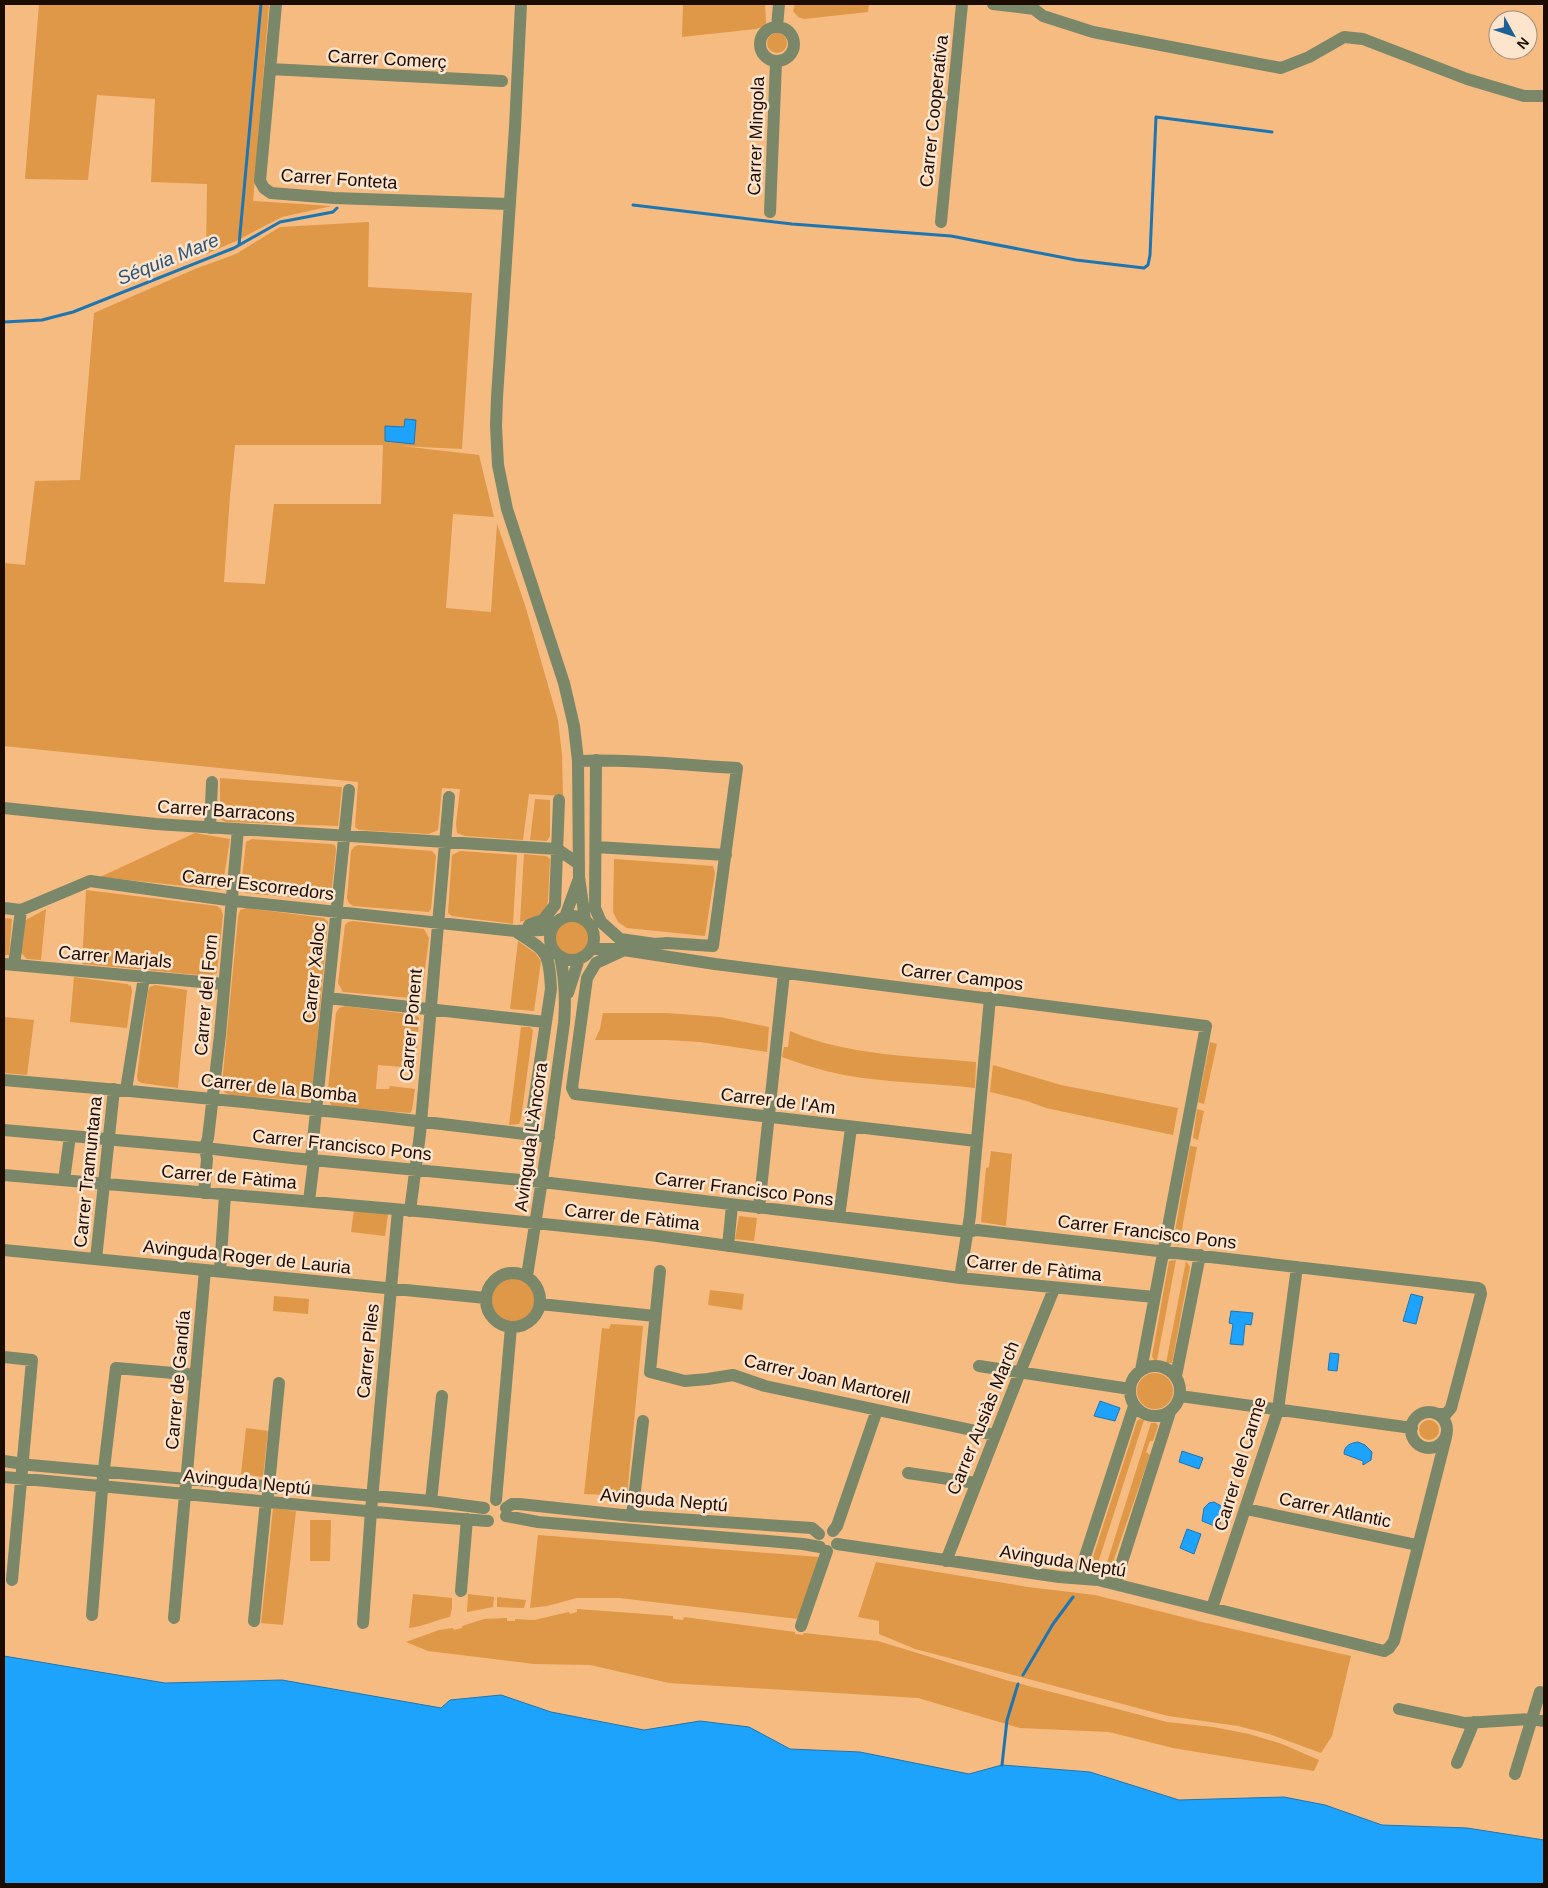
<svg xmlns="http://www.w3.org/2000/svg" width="1548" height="1888" font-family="Helvetica,sans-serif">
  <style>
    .green { fill: #df9748; fill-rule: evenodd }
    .water { fill: #1ea3fd; stroke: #1d76b1 }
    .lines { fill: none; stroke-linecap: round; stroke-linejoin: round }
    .stream { stroke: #1d76b1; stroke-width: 3 }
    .minor { stroke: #7b8769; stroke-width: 12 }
    .labels { text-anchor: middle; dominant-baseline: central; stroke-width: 5; stroke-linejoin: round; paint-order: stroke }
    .street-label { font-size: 18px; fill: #1c0c00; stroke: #fde4cd }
    .water-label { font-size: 19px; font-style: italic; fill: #27557a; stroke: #fde4cd }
  </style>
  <rect width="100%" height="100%" fill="#f6bb80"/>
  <path class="green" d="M39,4H269L253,201L332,206L282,217L236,241L206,254L207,184L151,182L155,99L97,95L88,180L25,179Z
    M683,4H765L766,23L762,27L756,29L682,37Z
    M795,4H869L868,12L804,19L798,17L793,11Z
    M767 43a10 10 0 1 1 20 0a10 10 0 1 1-20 0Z
    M369,222L368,287L472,293L462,449L401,446L479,455L494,517L453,514L446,608L491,612L497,524L525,605L558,720L562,755L563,796L529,794L523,840L465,836L457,833L456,824L460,789L442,788L438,830L429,834L359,830L355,827L358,782L4,746V563L25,565L35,481L80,480L94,313L195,269L236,254L280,227ZM235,445H383L381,504H274L265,584L224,582L230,496Z
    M220,778L342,787L338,826L226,822L220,819Z
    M535,799L550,800V836L547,841L530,840Z
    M195,833L230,839L222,890L100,877Z
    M252,839L331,844L335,845L336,850L331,896L329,901L246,893L242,890L241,886L246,842Z
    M358,845L432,851L436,856L431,909L429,912L353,906L349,903L347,898L351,851L354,847Z
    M460,851L517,855L513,924L452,916L448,913L452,855Z
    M524,854L546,856L550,859L548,902C545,916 532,918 520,922Z
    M614,859L713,866L715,873L705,936L627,928L618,922L613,912Z
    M86,890L217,906L221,909L223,915L217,973L209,976L82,964Z
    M246,908L324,918L328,922L312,1097L309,1101L230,1095L224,1092L222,1084L238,917L240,910Z
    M46,909L41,960L27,959L21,953L24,921Z
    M550 938a22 22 0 1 1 44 0a22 22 0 1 1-44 0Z
    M4,918L12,919L9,955H4Z
    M353,921L424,929L429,938L422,993L420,998H412L343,992L338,983L345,925L348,922Z
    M518,941L535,953L541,961L534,1011L510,1009Z
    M74,977L127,984L131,986L132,991L127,1028L70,1022Z
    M155,985L187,990L178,1088L142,1083L138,1081L137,1076L148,991L150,987Z
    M345,1006L416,1015L419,1018L416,1068L378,1065L376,1089H389L390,1086L415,1089L412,1110L410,1113L332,1106L327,1098L336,1013L339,1008Z
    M603,1013H666L720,1017L769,1027L767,1052L700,1042L667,1040H595L600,1029Z
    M4,1017L34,1020L27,1075L4,1073Z
    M521,1027H530L533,1030L521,1119L519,1124L509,1125Z
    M790,1031C848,1056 915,1056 976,1062L975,1088C925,1082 874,1083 826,1071C811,1067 796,1062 782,1057L784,1047H788Z
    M1210,1042L1217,1044L1204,1104L1198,1102Z
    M993,1065L1061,1085L1178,1108L1173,1135L1046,1108L1027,1101L990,1092Z
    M1197,1109L1204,1111L1198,1140L1193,1138Z
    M1190,1146L1197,1147L1179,1245H1175L1173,1242Z
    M991,1151L1012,1154L1006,1226L981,1222L986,1168L989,1167Z
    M354,1210L388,1214L385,1236L351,1232Z
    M739,1216L757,1218L754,1241L735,1239Z
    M1176,1260L1157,1360H1154L1152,1356L1169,1261Z
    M1186,1261L1190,1267L1172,1363H1166Z
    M486 1300a27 27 0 1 1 54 0a27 27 0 1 1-54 0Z
    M710,1290L744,1294L742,1310L708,1305Z
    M274,1296L309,1299L308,1314L273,1311Z
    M611,1324L643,1326L627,1496L584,1494L602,1328L609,1329Z
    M1137 1391a18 18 0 1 1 36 0a18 18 0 1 1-36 0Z
    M1140,1419L1144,1420L1097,1566L1093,1564L1092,1560L1137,1421Z
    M1419 1430a10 10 0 1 1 20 0a10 10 0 1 1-20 0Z
    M1151,1423H1156L1158,1426L1153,1441H1150L1146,1452L1150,1455L1111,1568L1105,1569Z
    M246,1428L268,1431L263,1477L241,1474Z
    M273,1508L296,1511L283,1625L261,1623Z
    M310,1520H331L330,1561H310Z
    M538,1535L819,1557L798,1619L619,1598H577L547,1606L530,1608Z
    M876,1562L1028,1587L1095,1595L1202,1622L1351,1656L1332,1736L1321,1753L1269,1734L1238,1726L1168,1716L915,1649L879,1634V1621L858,1617Z
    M413,1594L452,1598V1608L450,1617C436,1620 422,1627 409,1628Z
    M468,1594L494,1597L493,1607L467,1612Z
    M497,1597L526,1600L524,1608L497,1607Z
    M577,1609L673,1616V1619L683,1620L684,1617L795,1632V1634L803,1635L804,1633L878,1641L1009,1681L1167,1722L1213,1727L1249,1734L1282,1744L1319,1760L1314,1771L1173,1748L1109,1732L1020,1728L918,1698L669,1683L590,1665L534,1664L428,1651L406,1642L439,1630L453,1628L454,1630L462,1628V1626L484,1619L507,1618V1621H515V1619L534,1620L569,1612L570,1614L577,1612Z"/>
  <path class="water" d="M405,419L416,420L414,444L385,441V426L404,427Z
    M1411,1294L1423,1297L1416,1324L1403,1321Z
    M1231,1311L1253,1313L1251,1325L1245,1324L1243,1345L1230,1344L1233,1324L1229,1323Z
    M1330,1353L1339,1354L1337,1371L1328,1370Z
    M1100,1401L1120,1408L1115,1421L1094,1416Z
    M1358,1442L1365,1445L1372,1452L1371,1460L1363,1465V1461L1344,1454C1344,1446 1350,1443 1358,1442Z
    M1182,1451L1203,1458L1199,1469L1179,1462Z
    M1214,1502L1223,1507L1220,1524L1217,1527L1202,1521L1204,1508L1209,1503Z
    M1187,1529L1201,1534L1194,1554L1180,1548Z
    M4,1656L165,1683L282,1680L441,1708L450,1700L501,1695L551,1712L644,1730L700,1721L749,1727L790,1749L860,1752L969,1774L1002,1765L1090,1772L1179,1800L1284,1797L1325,1805L1382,1825L1467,1828L1544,1840V1884H4Z"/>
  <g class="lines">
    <path class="stream" d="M633,205L792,224L951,236L1076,260L1144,268L1148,265L1150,255L1156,117L1272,132
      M239,245L261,4
      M4,322L42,320L73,312L234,248L280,222L333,212L337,208
      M1023,1675L1053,1624L1073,1597
      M1002,1765L1007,1720L1018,1684"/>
    <path class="minor" d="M276,4L260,181L264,188L271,193L334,198L509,204
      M521,4L515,127L497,397L496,426L498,465L507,509L564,683L574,726L578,761L579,877L585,919
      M993,4L1034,9L1043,16L1093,32L1281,68L1309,57L1344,37L1363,39L1467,79L1524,96H1544
      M760 44a17 17 0 1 1 34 0a17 17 0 1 1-34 0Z
      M777,27L779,4
      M270,69L502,81
      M770,212L776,62
      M941,222L962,4
      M578,761C631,759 685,765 737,768L713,946L667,943L655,944L620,939L601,922L595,908L596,760
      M4,808L156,824L557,849L579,864
      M210,828L212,782
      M596,847L726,855
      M4,908L21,910L90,881L235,901L515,931L542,930L556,922
      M550 938a22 22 0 1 1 44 0a22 22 0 1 1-44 0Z
      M565,917L578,881
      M529,925L543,920L555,905L559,800
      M515,931C547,952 549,950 551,989L529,1135
      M592,949H617L715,964L1206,1026L1141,1370
      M622,951L596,963L587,978L572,1088L575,1094L976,1141
      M4,964L224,984
      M14,965L21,910
      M568,993L579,959
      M328,998L545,1022
      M4,1080C186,1095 368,1114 549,1137
      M126,1090L144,977
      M4,1130L205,1148L292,1158L542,1182L968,1232L977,1230L1478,1288L1480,1289L1481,1294L1451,1408L1446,1414H1437
      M311,1160L349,790
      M4,1175L428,1212L650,1235L960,1278L1154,1297
      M64,1180L70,1136
      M204,1193L207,1159L205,1148L208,1138L220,1035L238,829
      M309,1201L314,1160
      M759,1208L784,973
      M410,1211L420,1134L449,797
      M839,1217L851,1128
      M728,1246L732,1205
      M4,1250L486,1298
      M96,1259L114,1089
      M220,1271L225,1195
      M660,1271L650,1372L685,1381L708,1379L733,1375L765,1386L995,1435
      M486 1300a27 27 0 1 1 54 0a27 27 0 1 1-54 0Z
      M527,1276L547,1148L564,1023C566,1000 565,979 560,956
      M960,1278L970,1216L990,998
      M540,1304L655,1316
      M4,1357L32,1360L12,1580
      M1130 1391a25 25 0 1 1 50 0a25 25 0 1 1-50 0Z
      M979,1366L1130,1389
      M1176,1376L1200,1255
      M1180,1396L1412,1428
      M1411 1430a18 18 0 1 1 36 0a18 18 0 1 1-36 0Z
      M4,1461L30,1465L431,1501L484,1508
      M908,1473L976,1483
      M4,1477L409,1515L488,1521
      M268,1495L279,1383
      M496,1500L511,1327
      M431,1501L442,1396
      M506,1508L512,1504H519L632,1516L812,1528L819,1534
      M1246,1509L1417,1545
      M506,1516L538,1522L803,1544L820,1547
      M632,1516L643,1421
      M833,1531L837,1526L877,1410
      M837,1544L1059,1577L1098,1580L1384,1651L1389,1648L1394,1641L1446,1437
      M946,1561L1020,1372L1054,1289
      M1078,1578L1134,1406
      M1115,1584L1170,1412
      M461,1591L467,1519
      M1212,1608L1278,1410L1297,1267
      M92,1615L103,1477L116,1368L196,1375
      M174,1618L205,1270
      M254,1621L266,1501
      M363,1623L371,1511L398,1210
      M801,1626L827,1551
      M1399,1709L1465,1723L1532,1719L1544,1721
      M1457,1763L1474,1722
      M1515,1774L1540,1692"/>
  </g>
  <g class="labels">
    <g class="street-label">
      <text transform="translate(387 59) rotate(3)">Carrer Comerç</text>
      <text transform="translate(934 111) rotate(-84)">Carrer Cooperativa</text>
      <text transform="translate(756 136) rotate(-88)">Carrer Mingola</text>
      <text transform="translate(339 179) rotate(4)">Carrer Fonteta</text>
      <text transform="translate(226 811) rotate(4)">Carrer Barracons</text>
      <text transform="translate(258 885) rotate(7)">Carrer Escorredors</text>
      <text transform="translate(115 957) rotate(5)">Carrer Marjals</text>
      <text transform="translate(314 973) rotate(-84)">Carrer Xaloc</text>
      <text transform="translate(962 977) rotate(7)">Carrer Campos</text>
      <text transform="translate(206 995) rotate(-85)">Carrer del Forn</text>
      <text transform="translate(411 1025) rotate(-85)">Carrer Ponent</text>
      <text transform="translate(279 1088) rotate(6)">Carrer de la Bomba</text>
      <text transform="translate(778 1101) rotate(7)">Carrer de l'Am</text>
      <text transform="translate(531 1137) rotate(-82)">Avinguda L'Àncora</text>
      <text transform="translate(342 1145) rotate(6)">Carrer Francisco Pons</text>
      <text transform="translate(88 1172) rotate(-84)">Carrer Tramuntana</text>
      <text transform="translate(229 1177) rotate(5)">Carrer de Fàtima</text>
      <text transform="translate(744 1189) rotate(7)">Carrer Francisco Pons</text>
      <text transform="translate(632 1217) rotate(6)">Carrer de Fàtima</text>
      <text transform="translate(1147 1232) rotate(7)">Carrer Francisco Pons</text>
      <text transform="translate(247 1257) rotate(6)">Avinguda Roger de Lauria</text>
      <text transform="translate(1034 1268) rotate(6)">Carrer de Fàtima</text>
      <text transform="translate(368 1351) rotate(-84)">Carrer Piles</text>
      <text transform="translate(827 1379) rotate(13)">Carrer Joan Martorell</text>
      <text transform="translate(178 1380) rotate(-85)">Carrer de Gandía</text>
      <text transform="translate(983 1418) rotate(-68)">Carrer Ausiàs March</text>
      <text transform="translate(1240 1464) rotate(-73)">Carrer del Carme</text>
      <text transform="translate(247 1482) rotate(6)">Avinguda Neptú</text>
      <text transform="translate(664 1500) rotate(5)">Avinguda Neptú</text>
      <text transform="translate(1335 1510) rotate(12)">Carrer Atlantic</text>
      <text transform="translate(1063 1561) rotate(9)">Avinguda Neptú</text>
    </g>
    <g class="water-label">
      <text transform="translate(168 259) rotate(-22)">Séquia Mare</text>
    </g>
  </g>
  <rect width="1548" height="1888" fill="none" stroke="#1c0c00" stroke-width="10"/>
  <g transform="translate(1513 35) rotate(130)"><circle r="24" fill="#fde4cd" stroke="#a38e7b"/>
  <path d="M0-4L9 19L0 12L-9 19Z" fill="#1b6196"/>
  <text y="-8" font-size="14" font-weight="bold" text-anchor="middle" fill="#1c0c00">N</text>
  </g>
</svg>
